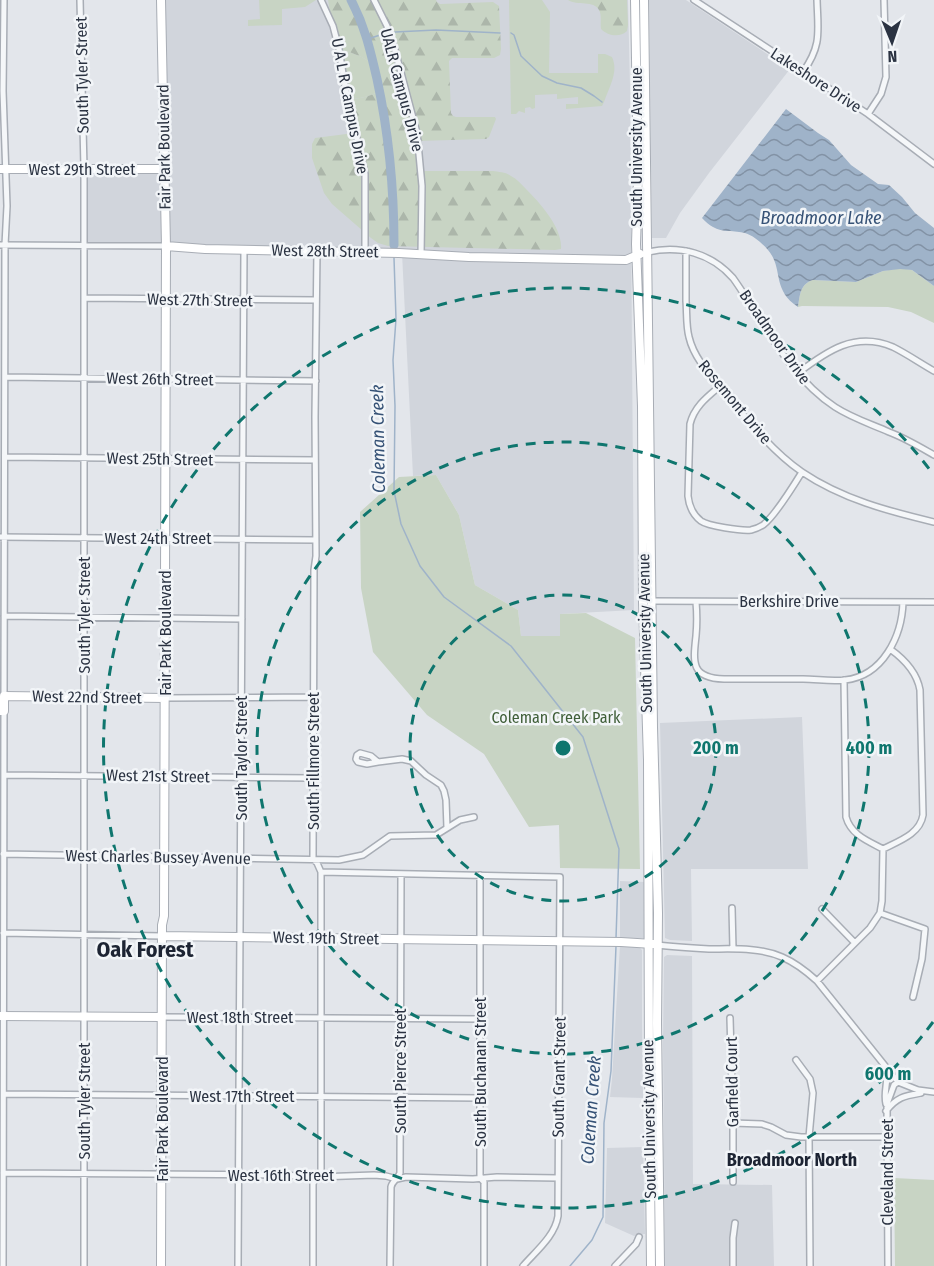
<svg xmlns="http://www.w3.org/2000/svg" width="934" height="1266" font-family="'Fira Sans Condensed',sans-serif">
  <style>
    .built { fill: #d1d5dc }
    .green { fill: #c8d4c4 }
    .forest { fill: url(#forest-firs) }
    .water { fill: url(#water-waves) }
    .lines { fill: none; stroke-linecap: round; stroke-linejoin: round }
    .stream { stroke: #9fb3c9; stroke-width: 1.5 }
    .river { stroke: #9fb3c9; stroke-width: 9 }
    .street-casing { stroke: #a8adb5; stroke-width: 8 }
    .secondary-casing { stroke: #a8adb5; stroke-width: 10 }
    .street { stroke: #f5f7f9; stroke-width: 5 }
    .secondary { stroke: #fff; stroke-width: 8 }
    .ring { fill: none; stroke: #0f766e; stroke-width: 3; stroke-dasharray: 10 8 }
    .labels { text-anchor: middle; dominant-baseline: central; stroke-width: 5; stroke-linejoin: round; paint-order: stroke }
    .street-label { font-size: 16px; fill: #2b3342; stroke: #f2f5f8 }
    .park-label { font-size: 16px; fill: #3f5e38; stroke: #f2f5f8 }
    .water-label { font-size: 18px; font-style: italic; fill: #365276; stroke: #f2f5f8 }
    .neighbourhood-label { font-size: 18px; font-weight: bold; fill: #1d2433; stroke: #f2f5f8 }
    .district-label { font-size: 22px; font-weight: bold; fill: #1d2433; stroke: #f2f5f8 }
    .centre { fill: #0f766e; stroke: #f2f5f8; stroke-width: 3 }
    .ring-label { font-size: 18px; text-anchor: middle; font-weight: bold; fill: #0f766e; stroke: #f2f5f8; stroke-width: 5; stroke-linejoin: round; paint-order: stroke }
  </style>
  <defs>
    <pattern id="forest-firs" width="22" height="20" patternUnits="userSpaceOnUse" patternTransform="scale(1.5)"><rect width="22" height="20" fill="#c8d4c4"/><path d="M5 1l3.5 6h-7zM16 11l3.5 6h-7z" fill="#acb6aa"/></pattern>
    <pattern id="water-waves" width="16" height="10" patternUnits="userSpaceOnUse" patternTransform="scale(1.5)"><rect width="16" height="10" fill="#9fb3c9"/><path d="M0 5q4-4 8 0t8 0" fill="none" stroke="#8292a5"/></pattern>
  </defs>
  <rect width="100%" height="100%" fill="#e3e6eb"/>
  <path class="built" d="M161,0H628L630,86L634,610L560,614V636H521L518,610L475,585L459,515L436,475L413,476L402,253L84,246L85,169H164Z
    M649,0H686L790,69L709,173L680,213L666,238H652Z
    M802,717L808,869H691L692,941L670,940L665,938L660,723Z
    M620,881L645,882L644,938H620Z
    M620,945L639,947L642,950V1024L643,1098L610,1097L612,1079Z
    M667,955L692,956L693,1184L772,1185L774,1266H665L663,1044L664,957Z
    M643,1147L645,1234H639L634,1236L605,1223L607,1148Z"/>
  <path class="green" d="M259,0H316L305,7L282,9V25L248,26V20L260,19Z
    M509,0H542L550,12L549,73H598V54H605L612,57C619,72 609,87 604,102L602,106L566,109V104H578V97L557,99V94L535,95V108L532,109L530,107L525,108V113L519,111L516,114H511Z
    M341,49C356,55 378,60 381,79C381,84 381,88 377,92C370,97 358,98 349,100Z
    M900,268L912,270L934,286V323L911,312L888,307L802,306L798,307C800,295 800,284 813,280L856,282L883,271Z
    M436,475L459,515L475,585L518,610L521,636H560V614L586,613L635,638L640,869L560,868L559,825L529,827L484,754L427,715L373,652L361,588L360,512L399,477Z
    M894,1178L934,1180V1266H895Z"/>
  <path class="forest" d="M328,0H436L437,2L440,4L493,2L499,6L501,49L500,55L494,58H452L449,61L451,113L453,116L456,117H495L496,119L489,137L486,139L417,141L415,145L418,168L420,171H493C499,172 506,172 511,176C517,179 521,184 526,189C539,202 563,228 561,249L555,250L388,246L378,243L371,238L332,204L324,193L312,158V144L315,138L354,133L349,100C358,98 370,97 377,92C381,88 381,84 381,79C378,60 356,55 341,49L330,12Z
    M568,0H627L628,25L627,31C620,38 608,36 601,29C600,23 602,15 599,10C594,0 577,6 568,0Z"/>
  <path class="water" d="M786,109L818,133L829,140L851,165L878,184L889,185L902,197L915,213L934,228V286L912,270L900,269L883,271L856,282L813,280C800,284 800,295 798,307C771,289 784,269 768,250C762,243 754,236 745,233C735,230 722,233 713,227C709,225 705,221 702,218Z"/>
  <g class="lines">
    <path class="stream" d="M395,32L436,30L500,33
      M511,33L514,35L521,56L542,76L557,83L581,88L594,96L602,102
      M368,39L383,34
      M394,258L396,319L393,360L395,406L394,491L401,524L420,566L444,597L511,646L583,737L619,849L616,938
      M570,1266L592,1240L603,1217L604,1123L611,1071L616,946"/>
    <path class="river" d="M351,0C365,27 370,49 377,79C389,134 394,189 394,245"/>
    <defs>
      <path id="street" d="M80,0L84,168V1266
        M321,0L333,26L339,49L345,86L365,174V252
        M374,0L387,26L395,50L417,133L422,186L421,255
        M694,0L868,114L934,164
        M803,72C822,45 818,32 817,0
        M868,114L881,94L886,77L884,0
        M0,245L166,246
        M686,251C686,268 686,284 686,301C687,313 686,326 689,337C694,359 712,377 726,394C749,422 772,451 802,472C842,499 888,511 934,522
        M648,252C680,245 711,253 733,278C765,323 788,376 835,407C852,418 871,424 889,432C905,438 920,447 934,455
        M84,298L316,300
        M798,373C827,351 855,331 893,347C907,354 920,363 934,371
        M5,377L316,381
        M719,387C707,397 694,407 690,424L688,496C689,505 693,515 701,521C708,526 741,531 751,530C755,529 760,527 763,525C775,516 794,485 802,472
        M5,457L315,460
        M0,537L316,540
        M651,601L934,602
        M696,602C697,613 697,625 696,636C693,663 691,678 724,679C751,679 777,679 803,679C817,679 831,682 845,680C883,676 902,636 903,602
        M4,616L242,619
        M844,680L846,817C851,835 868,841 883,849
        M4,696L5,245L7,206L3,91L4,0
        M165,698L313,697
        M360,753L371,756L378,762L367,764L358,762L356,759L357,755Z
        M378,762L402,759L411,761L426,775L441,785L444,791L446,800L447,828
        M4,775L313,778
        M883,849C899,841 920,834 923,815L920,690C917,673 904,659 890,649
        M3,854L339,860L363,855L390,836L436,835L460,820L474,817
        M321,872L560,877L558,1216C555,1236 536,1251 523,1266
        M480,875V1178L484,1182V1266
        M732,908L733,949
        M822,909L854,942
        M880,913L925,929L922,959L913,997
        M3,933L162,936
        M657,945C674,947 691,948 709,949C733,949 759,947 782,957C796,963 806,971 817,981L898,1082L918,1090L934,1092
        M817,981L870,928L880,913L882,901L883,849
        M162,1017L480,1019
        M730,1018L733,1123V1182
        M796,1060L810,1079L813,1093L809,1137L810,1266
        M886,1069C889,1082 883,1091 886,1104
        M4,1094L480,1098
        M886,1111C897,1097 904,1096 921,1093
        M733,1123L762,1124L771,1127L786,1135L801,1137H886
        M3,1173L281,1175L318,1177L374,1175L386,1176L397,1179L406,1177L473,1179L497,1177L558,1178
        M3,1266L4,711
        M238,1266L244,250
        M313,1266V1184C314,1179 320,1177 321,1172V872L317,863L313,859L314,570L316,556L315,417L317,251
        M390,1266L391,1187C392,1181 398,1179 400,1173L401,874
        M615,1266L636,1244L639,1237
        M733,1266V1238L735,1223
        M888,1266L887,1104L894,1085L898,1082"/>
      <path id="secondary" d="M161,0L166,246L164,916L162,925L161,1266
        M635,0L638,178L636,244L642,406L643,602L648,760L649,1063L651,1266
        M644,0L653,727L658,913L657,1023L660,1266
        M0,169H164
        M166,246L205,249L399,253L469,257L626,260L640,254
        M0,711H4V696L165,698
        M162,936L621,942L653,944
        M0,1016L162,1017"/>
    </defs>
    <use href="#street" class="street-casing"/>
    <use href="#secondary" class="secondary-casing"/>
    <use href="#street" class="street"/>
    <use href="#secondary" class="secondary"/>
  </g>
  <g class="ring">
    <circle cx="563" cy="748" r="153"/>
    <circle cx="563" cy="748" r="306"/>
    <path d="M933 1022A460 460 0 1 1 933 474"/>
  </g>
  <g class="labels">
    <g class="street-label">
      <text transform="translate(82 75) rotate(-91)">South Tyler Street</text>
      <text transform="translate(816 80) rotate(33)">Lakeshore Drive</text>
      <text transform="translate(402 90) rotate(75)">UALR Campus Drive</text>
      <text transform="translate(350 106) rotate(79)">U A L R Campus Drive</text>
      <text transform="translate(164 147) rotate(-91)">Fair Park Boulevard</text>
      <text transform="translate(636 147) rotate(-90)">South University Avenue</text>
      <text x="82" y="169">West 29th Street</text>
      <text transform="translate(325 251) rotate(1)">West 28th Street</text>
      <text transform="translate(200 300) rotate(1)">West 27th Street</text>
      <text transform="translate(775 337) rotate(55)">Broadmoor Drive</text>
      <text transform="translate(160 379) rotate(1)">West 26th Street</text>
      <text transform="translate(735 402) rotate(50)">Rosemont Drive</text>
      <text transform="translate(160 459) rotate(1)">West 25th Street</text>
      <text x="158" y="538">West 24th Street</text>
      <text x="789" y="601">Berkshire Drive</text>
      <text transform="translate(84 615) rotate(-90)">South Tyler Street</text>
      <text transform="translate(165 633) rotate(-90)">Fair Park Boulevard</text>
      <text transform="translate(645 633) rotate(-91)">South University Avenue</text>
      <text transform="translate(87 697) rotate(1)">West 22nd Street</text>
      <text transform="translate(241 758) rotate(-90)">South Taylor Street</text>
      <text transform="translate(313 761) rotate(-90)">South Fillmore Street</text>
      <text transform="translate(158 776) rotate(1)">West 21st Street</text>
      <text transform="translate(158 857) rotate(1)">West Charles Bussey Avenue</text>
      <text transform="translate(326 938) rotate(1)">West 19th Street</text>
      <text x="240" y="1017">West 18th Street</text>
      <text transform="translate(400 1071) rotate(-90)">South Pierce Street</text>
      <text transform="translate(480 1072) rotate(-90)">South Buchanan Street</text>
      <text transform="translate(559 1077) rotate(-89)">South Grant Street</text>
      <text transform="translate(732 1082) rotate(-91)">Garfield Court</text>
      <text x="242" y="1096">West 17th Street</text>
      <text transform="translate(84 1101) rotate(-90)">South Tyler Street</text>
      <text transform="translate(162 1119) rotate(-90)">Fair Park Boulevard</text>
      <text transform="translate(649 1119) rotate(-91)">South University Avenue</text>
      <text transform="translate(887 1172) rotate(-90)">Cleveland Street</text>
      <text x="281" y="1175">West 16th Street</text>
    </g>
    <g class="park-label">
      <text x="556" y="717">Coleman Creek Park</text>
    </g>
    <g class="water-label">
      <text x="821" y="218">Broadmoor Lake</text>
      <text transform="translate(378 439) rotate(-91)">Coleman Creek</text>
      <text transform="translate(591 1110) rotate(-86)">Coleman Creek</text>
    </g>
    <g class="neighbourhood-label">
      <text x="792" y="1160">Broadmoor North</text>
    </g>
    <g class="district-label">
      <text x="145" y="949">Oak Forest</text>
    </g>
  </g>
  <circle cx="563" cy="748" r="9" class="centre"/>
  <g class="ring-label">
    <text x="716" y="754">200 m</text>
    <text x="869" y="754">400 m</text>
    <text x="888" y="1080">600 m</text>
  </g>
  <g transform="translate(892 42) rotate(178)" stroke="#f2f5f8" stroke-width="4.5" paint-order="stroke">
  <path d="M0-4.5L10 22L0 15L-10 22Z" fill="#2b3342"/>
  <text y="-9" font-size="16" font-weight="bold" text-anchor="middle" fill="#2b3342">N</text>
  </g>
</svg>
